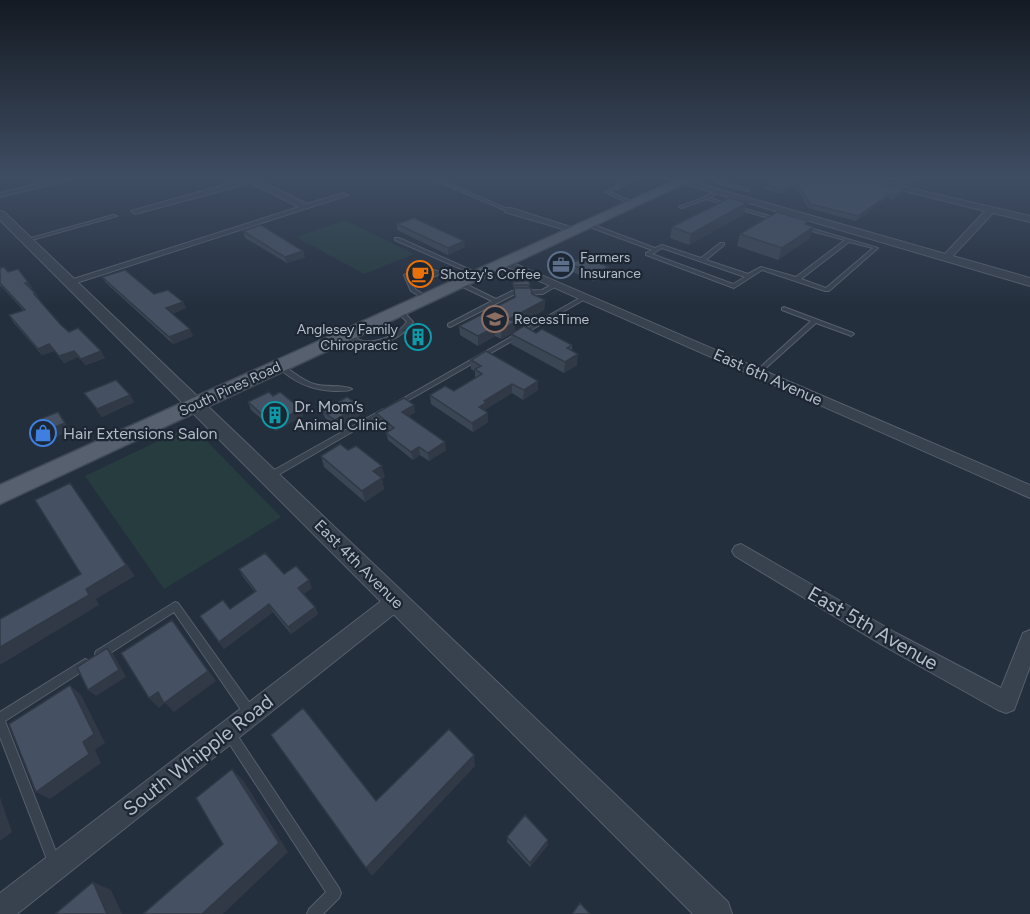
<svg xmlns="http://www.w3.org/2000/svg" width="1030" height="914" font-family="Figtree,sans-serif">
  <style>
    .green { fill: #263c3f }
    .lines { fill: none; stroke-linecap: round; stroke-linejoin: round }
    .service-casing { stroke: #565f6c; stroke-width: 2 }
    .minor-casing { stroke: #565f6c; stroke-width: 2 }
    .tertiary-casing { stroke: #565f6c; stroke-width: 2 }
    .primary-casing { stroke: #414a57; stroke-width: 3 }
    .service { fill: #38414e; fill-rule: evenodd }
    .minor { fill: #38414e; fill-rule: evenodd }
    .tertiary { fill: #38414e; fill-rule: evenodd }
    .primary { fill: #56606e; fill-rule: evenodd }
    .wall { fill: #3b4654 }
    .shaded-wall { fill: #303945 }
    .building { fill: #455162; stroke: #303945; stroke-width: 1.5 }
    .labels { text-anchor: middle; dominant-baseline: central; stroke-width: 4.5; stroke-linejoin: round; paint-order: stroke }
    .far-poi-label { font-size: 14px; fill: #b4bcc9; stroke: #1d2633; text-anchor: start }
    .far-street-label { font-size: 14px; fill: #b4bcc9; stroke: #1d2633 }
    .street-label { font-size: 16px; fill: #b4bcc9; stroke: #1d2633 }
    .poi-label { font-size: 16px; fill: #b4bcc9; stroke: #1d2633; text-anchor: start }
    .near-street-label { font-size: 20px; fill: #b4bcc9; stroke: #1d2633 }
  </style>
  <rect width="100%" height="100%" fill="#242f3e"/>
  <path class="green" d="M345,220L414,254L364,274L296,237Z
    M188,430L197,431L281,517L164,589L85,476L177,432Z"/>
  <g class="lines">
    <defs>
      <path id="service" d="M430,178H436L510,210L507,211Z
        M633,178H638L610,192L635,203V205H633L605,192Z
        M719,181L748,189L749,190L747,191L718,183Z
        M716,191L718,192L717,193L709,198L779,219L775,220L706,199L682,208L679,207L705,197Z
        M113,215L117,216L28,241L24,240Z
        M587,224H591L655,248L662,245L701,258L720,243H724V245L706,260L748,274L761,267L796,277L845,240L801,228V226H803L878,248L829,291H825L762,270L734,288L646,255V253L652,250L587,226ZM849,242L873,248L826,288L801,279ZM662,248L745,277L733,284L652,254Z
        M395,238H399L482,275L477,276L395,240Z
        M421,267L441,272L496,299L512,291L542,290L553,284L558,285L543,294L513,295L450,327L448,326V324L492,301L438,275L413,284L415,289L431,299L426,300L411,291L404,275ZM423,270L434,273L412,281L410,276Z
        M585,295L588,297L587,298L400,405H396L395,403Z
        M784,307L853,333L854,334L851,336L849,335L816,323L759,374H755V372L811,321L782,310V308Z
        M400,309L402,310L413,322C397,345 366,351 343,336L346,334C352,336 358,340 364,341C380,343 398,334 407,322L397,311Z
        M280,364C292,370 301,380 314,384C326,388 342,384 352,389C347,392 340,391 334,391C311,390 293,382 277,366Z
        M383,409H387L388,411L273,478H267L266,476L267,474Z
        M175,602L178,603L254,709L255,713L254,717L250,718L246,717L174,612L104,657L100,659L96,657L95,654L96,651Z
        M85,659L89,661L90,664L89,667L5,721L60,862L59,867L54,868L49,867L48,862L0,737V712Z
        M229,727L233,729L339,888L341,893L339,898L323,914H307L309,909L326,892L225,737L223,733L225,729Z"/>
      <path id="minor" d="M62,178H77L0,197V193Z
        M249,178H254L307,204L344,193L348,195L73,284L64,282L299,207L250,183L135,214L131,211Z
        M852,178H867L1030,216V222L993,213L949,260H943V256L985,211Z
        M505,208H511L580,230L573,232L505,212Z
        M506,260L1030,485V498L503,265L501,263Z
        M741,544L896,633L1001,688L1023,633L1030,630V666L1014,710L1006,713L998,710L882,645L735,556L732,551L735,546Z
        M396,593L403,595L405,601L403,607L17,914H0V893L389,595Z"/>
      <path id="tertiary" d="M664,178H679L1030,278V286Z
        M0,211L4,212L728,902L732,914H693L0,220Z"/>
      <path id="primary" d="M680,178H696L0,504V485Z"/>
    </defs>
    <use href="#service" class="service-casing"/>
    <use href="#minor" class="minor-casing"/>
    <use href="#tertiary" class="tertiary-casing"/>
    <use href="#primary" class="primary-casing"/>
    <use href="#service" class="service"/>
    <use href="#minor" class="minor"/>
    <use href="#tertiary" class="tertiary"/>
    <use href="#primary" class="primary"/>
  </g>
  <path class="wall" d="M585,178H613L606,181Z
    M777,178L903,193L894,200L888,198L856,221L808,208L795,186L781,194L764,189L765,185Z
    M878,178H919L917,181L911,186Z
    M744,214L689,245L670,238L672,227Z
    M397,224L465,247L448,255L397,230Z
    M807,225L810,238L778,260L737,246L740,234Z
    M243,231L303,251L305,257L287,263L245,238Z
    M570,264L608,273L594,281L570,271Z
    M0,267L8,272L28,282L32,288H31L36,294L40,300H39L60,324L69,332L105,358L86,365L78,357L64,363L54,351L42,355L13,322L9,315L23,310L1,286L0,287Z
    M102,277L154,294L183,302L186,308L172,314L193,336L173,344L106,283Z
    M529,281V288L532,294L545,300L544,310L515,326V332L536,333L572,345V351L577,365L564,373L511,344V334L501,339L495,336L478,346L460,335L459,326L514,298L513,282Z
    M404,330L431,337L417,344L405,337Z
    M471,360L538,381V390L523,400L512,393L486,409V412L488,413V422L473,432L431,404L430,395L454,391L475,378V371L471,369Z
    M84,393L130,395L134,402L102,417Z
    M273,396L301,409L303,416L276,431L251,410L248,402Z
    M322,411L362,414L337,428L325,418Z
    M415,412L409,416L446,450L429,461L420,455L413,460L388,440L386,433L390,431L378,421L376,413Z
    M321,456L385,477L382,479L384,489L365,502L324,467Z
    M239,569L284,574L312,588L303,594L315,607L318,614L291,634L273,612L224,649L200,616L230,609L255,592L243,577Z
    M507,837L548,840V845L530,867L507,842Z"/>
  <path class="shaded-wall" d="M606,178H613L606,181Z
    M917,178H919L917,181L911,186L913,182Z
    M796,181L795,186L781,194L782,189Z
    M905,189L903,193L894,200L896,195Z
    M890,194L888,198L856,221L858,216Z
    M747,203L744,214L689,245L691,234Z
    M814,227L810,238L778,260L782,248Z
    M464,241L465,247L448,255V248Z
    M303,251L305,257L287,263L285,257Z
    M609,267L608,273L594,281L595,274Z
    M28,282L32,288L29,289L25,283Z
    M545,300L544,310L515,326V332L501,339V330L509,319Z
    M183,302L186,308L169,315L166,308Z
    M495,327V336L478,346V336Z
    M190,329L193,336L173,344L169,337Z
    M430,330L431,337L417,344L416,337Z
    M49,344L54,351L42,355L38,349Z
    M74,351L78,357L64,363L59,356Z
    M101,351L105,358L86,365L81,359Z
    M578,354L577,365L564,373L565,362Z
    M538,381V390L523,400L524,390Z
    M512,384V393L486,409V412L479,407L484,401Z
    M130,395L134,402L102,417L97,409Z
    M414,405L415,412L404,419L402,412Z
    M360,406L362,414L337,428L335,420Z
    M301,409L303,416L276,431L273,424Z
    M488,413V422L473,432L472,423Z
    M65,423L71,430L54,438L48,430Z
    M445,442L446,450L429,461L428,453Z
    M419,447L420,455L413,460L411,452Z
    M382,466L385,477L382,479L384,489L365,502L362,491L373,471Z
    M70,483L135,576L96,599L99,605L0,665V647L86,589Z
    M309,580L312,588L301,596L298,588Z
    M269,604L273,612L224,649L219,642Z
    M315,607L318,614L291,634L288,627Z
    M172,620L216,681L174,712L165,703L159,708L149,698Z
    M107,648L114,655L126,677L96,696L88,690Z
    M70,685L81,695L105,743L95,750L101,763L50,799L36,792L83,742Z
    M474,755L475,766L372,876L366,868Z
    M232,769L243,780L288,852L223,914H202L279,843Z
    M0,797L12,832L0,841Z
    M548,840V845L530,867V863Z
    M93,882L111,890L122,914H107Z"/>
  <path class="building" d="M777,178H862L905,189L896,195L890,194L858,216L810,204L796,181L782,189L765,185Z
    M898,178H917L913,182Z
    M729,198L747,203L691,234L672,227Z
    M777,212L808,221L805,224L814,227L782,248L740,234Z
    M414,218L464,241L448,248L397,224Z
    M261,225L303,251L285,257L243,231Z
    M584,257L609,267L595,274L570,264Z
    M0,267L1,268L4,267L8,272L18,269L28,282L25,283L36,294H34L60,324L69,332L78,328L101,351L81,359L74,351L59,356L49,344L38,349L9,315L25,310L0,283Z
    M125,270L154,294L168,290L183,302L166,308L190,329L169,337L102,277Z
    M529,281L530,285H513V282Z
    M514,288H531L532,294L545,300L509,319L515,322L501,330L495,327L478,336L459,326L515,297Z
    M418,323L430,330L416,337L404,330Z
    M524,326L536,333L542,329L572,345L567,348L578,354L565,362L511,334Z
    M486,351L538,381L524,390L512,384L484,401L486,403L479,407L488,413L472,423L430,395L445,386L454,391L482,374L475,369L481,366L471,360Z
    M116,380L130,395L97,409L84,393Z
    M269,392L273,396L280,392L301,409L273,424L248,402Z
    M347,397L360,406L335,420L322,411Z
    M404,398L414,405L402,412L445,442L428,453L419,447L411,452L386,433L394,428L376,413Z
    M58,412L65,423L48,430L40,419Z
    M340,444L348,450L356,446L382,466L373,471L382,478L362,491L321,456Z
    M70,483L126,565L86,589L89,595L0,647V619L81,574L35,500Z
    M265,553L284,574L296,566L309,580L298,588L315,607L288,627L269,604L219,642L200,616L223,600L230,609L256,591L239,569Z
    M172,620L208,671L164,703L158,692L149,698L121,653Z
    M107,648L119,670L88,690L77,667Z
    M70,685L94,734L83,742L89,754L36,792L9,724Z
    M303,708L376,801L449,729L474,755L366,868L271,735Z
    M232,769L279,843L202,914H143L223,844L196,798Z
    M525,815L548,840L530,863L507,837Z
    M93,882L107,914H55Z
    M580,903L590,914H572Z"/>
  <linearGradient id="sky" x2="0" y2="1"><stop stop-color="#141a22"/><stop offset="0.58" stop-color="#3f4d63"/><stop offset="1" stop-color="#3f4d63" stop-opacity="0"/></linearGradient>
  <rect width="1030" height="306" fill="url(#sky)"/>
  <defs>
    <symbol id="office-ring" viewBox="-11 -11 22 22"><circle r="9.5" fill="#1d2633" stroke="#5c6f8a" stroke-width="1.5"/><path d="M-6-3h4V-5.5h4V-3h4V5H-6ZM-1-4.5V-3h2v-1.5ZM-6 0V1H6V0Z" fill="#5c6f8a"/></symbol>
    <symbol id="cafe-ring" viewBox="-11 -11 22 22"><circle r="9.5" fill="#1d2633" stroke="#e8710a" stroke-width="1.5"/><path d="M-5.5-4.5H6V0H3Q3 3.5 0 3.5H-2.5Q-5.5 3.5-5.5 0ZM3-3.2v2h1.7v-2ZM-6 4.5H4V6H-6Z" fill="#e8710a"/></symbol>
    <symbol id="school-ring" viewBox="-11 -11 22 22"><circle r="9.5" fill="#1d2633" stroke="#8d6e63" stroke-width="1.5"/><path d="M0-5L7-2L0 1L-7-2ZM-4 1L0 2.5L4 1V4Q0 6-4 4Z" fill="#8d6e63"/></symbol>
    <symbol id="building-ring" viewBox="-11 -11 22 22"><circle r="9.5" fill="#1d2633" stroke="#0f9aa8" stroke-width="1.5"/><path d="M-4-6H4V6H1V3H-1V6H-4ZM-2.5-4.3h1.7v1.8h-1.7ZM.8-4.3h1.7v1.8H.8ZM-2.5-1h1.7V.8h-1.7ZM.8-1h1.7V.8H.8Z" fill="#0f9aa8"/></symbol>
    <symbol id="shop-ring" viewBox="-11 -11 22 22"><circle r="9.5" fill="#1d2633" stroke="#3f7fe0" stroke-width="1.5"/><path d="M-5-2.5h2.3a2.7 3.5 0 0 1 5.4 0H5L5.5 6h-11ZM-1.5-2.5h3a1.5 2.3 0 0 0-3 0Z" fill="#3f7fe0"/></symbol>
  </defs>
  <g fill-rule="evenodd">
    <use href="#office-ring" x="546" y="250" width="30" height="30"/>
    <use href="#cafe-ring" x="405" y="259" width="30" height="30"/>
    <use href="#school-ring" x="480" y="304" width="30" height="30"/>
    <use href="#building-ring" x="403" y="322" width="30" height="30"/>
    <use href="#building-ring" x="260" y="400" width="30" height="30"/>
    <use href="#shop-ring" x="28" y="418" width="30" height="30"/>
  </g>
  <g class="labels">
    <g class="far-poi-label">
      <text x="580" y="257">Farmers<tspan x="580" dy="16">Insurance</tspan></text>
      <text x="440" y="274">Shotzy's Coffee</text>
      <text x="514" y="319">RecessTime</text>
      <text x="398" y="329" text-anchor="end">Anglesey Family<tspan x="398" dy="16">Chiropractic</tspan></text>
    </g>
    <g class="far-street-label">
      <text transform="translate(230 389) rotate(-25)">South Pines Road</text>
    </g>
    <g class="street-label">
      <text transform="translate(768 377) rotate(24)">East 6th Avenue</text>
      <text transform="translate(359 564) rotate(45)">East 4th Avenue</text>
    </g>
    <g class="poi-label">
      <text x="294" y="406">Dr. Mom’s<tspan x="294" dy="18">Animal Clinic</tspan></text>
      <text x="63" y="433">Hair Extensions Salon</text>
    </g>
    <g class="near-street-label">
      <text transform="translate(873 628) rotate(30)">East 5th Avenue</text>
      <text transform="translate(198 755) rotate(-38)">South Whipple Road</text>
    </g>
  </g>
</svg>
